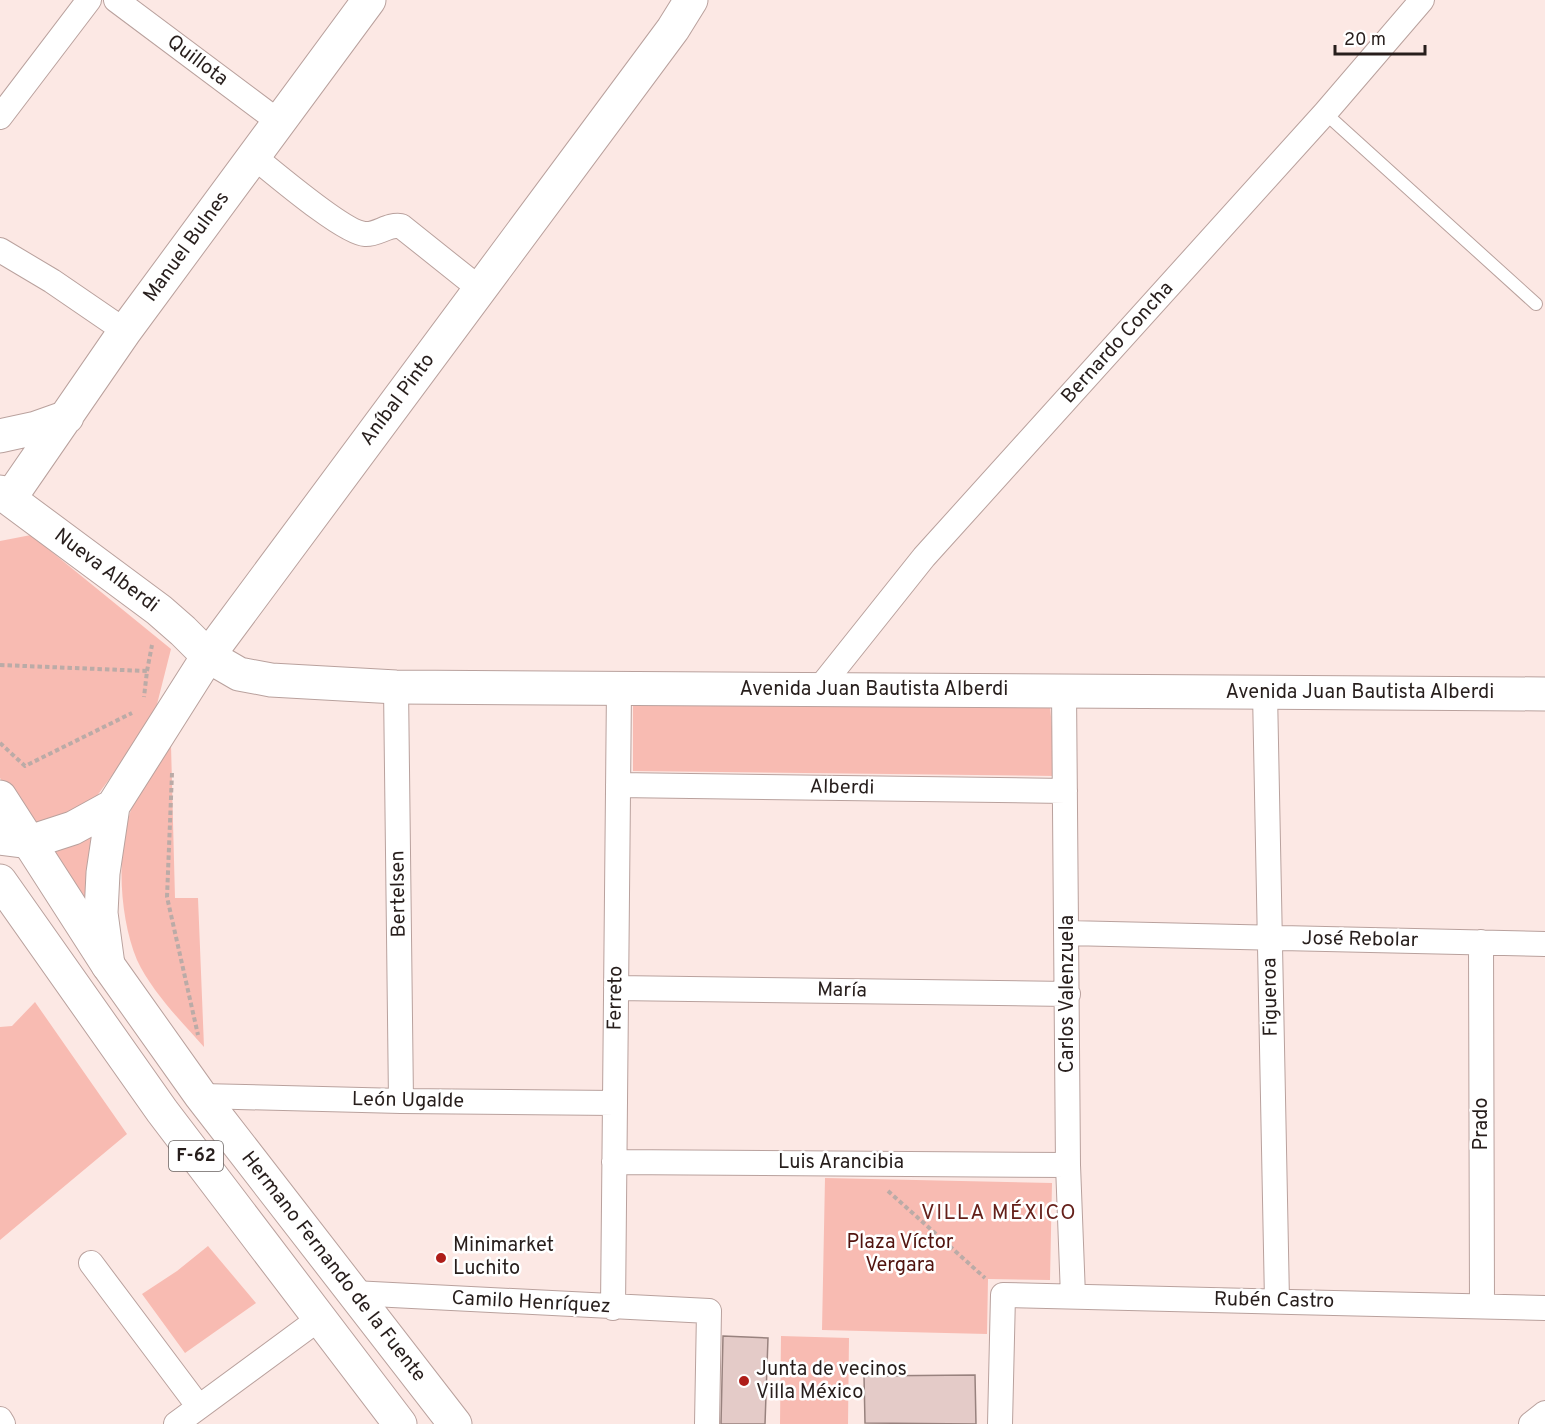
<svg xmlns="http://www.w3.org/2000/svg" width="1545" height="1424" font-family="Overpass,sans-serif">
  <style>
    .green { fill: #f8bbb2 }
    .building { fill: #e4cbc8; stroke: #98827e; stroke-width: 1.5 }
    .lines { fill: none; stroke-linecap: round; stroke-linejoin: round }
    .lane-casing { stroke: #b9a19d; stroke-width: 14 }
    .street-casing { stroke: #b9a19d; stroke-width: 26 }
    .secondary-casing { stroke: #b9a19d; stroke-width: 35 }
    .primary-casing { stroke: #b9a19d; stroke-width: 35 }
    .path { stroke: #bbaba7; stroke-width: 4; stroke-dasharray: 4.5 3; stroke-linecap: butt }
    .lane { stroke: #fff; stroke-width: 12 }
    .street { stroke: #fff; stroke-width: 24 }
    .secondary { stroke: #fff; stroke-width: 33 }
    .primary { stroke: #fff; stroke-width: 33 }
    .poi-dot { fill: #ae1d19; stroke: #fff; stroke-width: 2 }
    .labels { text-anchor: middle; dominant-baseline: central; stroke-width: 5; stroke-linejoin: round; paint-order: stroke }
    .shield { fill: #fff; stroke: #686260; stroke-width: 1.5 }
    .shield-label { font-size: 18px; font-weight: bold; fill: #271e1c }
    .street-label { font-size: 20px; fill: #271e1c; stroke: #fff }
    .park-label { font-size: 20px; fill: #51130e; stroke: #fff }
    .poi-label { font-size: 20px; fill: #271e1c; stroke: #fff; text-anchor: start }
    .neighbourhood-label { font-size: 21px; letter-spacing: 1.5px; fill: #65201a; stroke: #fff }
  </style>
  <rect width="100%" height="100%" fill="#fce8e4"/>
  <path class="green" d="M31,535L171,649L153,720L88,808L36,831L0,778V541Z
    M633,705H1050L1056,776L633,771Z
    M171,745L175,898H198L204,1047C181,1021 152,992 137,960C119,917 115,846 134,802C143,781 157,764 171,745Z
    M93,831L94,922L51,850Z
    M35,1002L127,1134L0,1240V1027L12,1026Z
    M825,1178L1052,1183L1050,1280L988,1279L987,1334L822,1330Z
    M208,1246L256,1303L185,1353L142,1294L177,1271Z
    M781,1336L849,1338L848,1424H780Z"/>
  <path class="building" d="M723,1336L768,1338L765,1424H721Z
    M975,1375L976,1424L865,1423L864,1376Z"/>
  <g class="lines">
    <defs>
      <path id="lane" d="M1325,113L1536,304"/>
      <path id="street" d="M116,0L279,122
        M0,117L89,0
        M253,156C273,172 344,233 365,234C377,235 388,224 401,226L480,289
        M0,250L52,281L125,331
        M396,687L401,1101
        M818,690L924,557L1325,113L1422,0
        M1064,691L1068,1165L1073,1296
        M1265,692L1277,1301
        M618,785L1065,791
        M1067,933L1545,944
        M1481,942L1482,1306
        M616,988L1068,994
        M201,1096L401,1101L615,1103
        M614,1162L1068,1165
        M91,1263L199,1407
        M353,1293L709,1311L707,1424
        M613,1308L619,688
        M0,1419L3,1424
        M176,1424L320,1318
        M1000,1424L1003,1295L1545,1308
        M1531,1424L1545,1413"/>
      <path id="secondary" d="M0,436L36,428L67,417
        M0,492L159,610L183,631L208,656L239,674L271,680L396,687L1545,694
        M10,498L125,331L369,0
        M0,838L30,842L73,828L113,806
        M108,965L101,913L103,873L113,806L208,656L673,29L691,0"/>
      <path id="primary" d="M0,797L108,965L201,1096L455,1424
        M0,881L162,1111L400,1424"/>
    </defs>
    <use href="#lane" class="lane-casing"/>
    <use href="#street" class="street-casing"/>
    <use href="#secondary" class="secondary-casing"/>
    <use href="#primary" class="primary-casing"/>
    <path class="path" d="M0,665L147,671L144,697
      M147,671L152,645
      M0,743L25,766L132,713
      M172,773L167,897L198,1035
      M888,1191L985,1278"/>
    <use href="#lane" class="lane"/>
    <use href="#street" class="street"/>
    <use href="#secondary" class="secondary"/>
    <use href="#primary" class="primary"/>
  </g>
  <g class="poi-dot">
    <circle cx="441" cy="1258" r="6"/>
    <circle cx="744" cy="1381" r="6"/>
  </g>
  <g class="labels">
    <rect class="shield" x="169" y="1141" width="54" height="30" rx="4.5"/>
    <g class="shield-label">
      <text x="196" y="1156">F-62</text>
    </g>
    <g class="street-label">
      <text transform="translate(197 61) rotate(37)">Quillota</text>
      <text transform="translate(187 247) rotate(-54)">Manuel Bulnes</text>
      <text transform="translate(1118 343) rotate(-48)">Bernardo Concha</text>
      <text transform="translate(398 400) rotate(-53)">Aníbal Pinto</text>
      <text transform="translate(106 571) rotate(37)">Nueva Alberdi</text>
      <text x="874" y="690">Avenida Juan Bautista Alberdi</text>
      <text x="1360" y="693">Avenida Juan Bautista Alberdi</text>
      <text transform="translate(842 788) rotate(1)">Alberdi</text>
      <text transform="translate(399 894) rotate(-91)">Bertelsen</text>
      <text transform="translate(1360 940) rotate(1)">José Rebolar</text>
      <text transform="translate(842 991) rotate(1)">María</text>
      <text transform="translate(1068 994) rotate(-90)">Carlos Valenzuela</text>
      <text transform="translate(1271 997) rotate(-91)">Figueroa</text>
      <text transform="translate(616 998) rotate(-89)">Ferreto</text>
      <text transform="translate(408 1101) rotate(1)">León Ugalde</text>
      <text transform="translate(1482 1124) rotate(-90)">Prado</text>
      <text x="841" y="1163">Luis Arancibia</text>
      <text transform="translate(333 1267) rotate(52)">Hermano Fernando de la Fuente</text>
      <text transform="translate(1274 1301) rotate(1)">Rubén Castro</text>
      <text transform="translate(531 1303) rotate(3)">Camilo Henríquez</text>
    </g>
    <g class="park-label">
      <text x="900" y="1243">Plaza Víctor<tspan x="900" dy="23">Vergara</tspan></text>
    </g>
    <g class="poi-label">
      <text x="453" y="1246">Minimarket<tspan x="453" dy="23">Luchito</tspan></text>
      <text x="756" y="1370">Junta de vecinos<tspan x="756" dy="23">Villa México</tspan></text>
    </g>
    <g class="neighbourhood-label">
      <text x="999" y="1213">VILLA MÉXICO</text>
    </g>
  </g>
  <path d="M1335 45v9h90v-9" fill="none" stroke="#271e1c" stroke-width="3"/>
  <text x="1344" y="45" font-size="18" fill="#271e1c" stroke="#ffffff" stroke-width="4.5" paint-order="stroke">20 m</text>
</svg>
